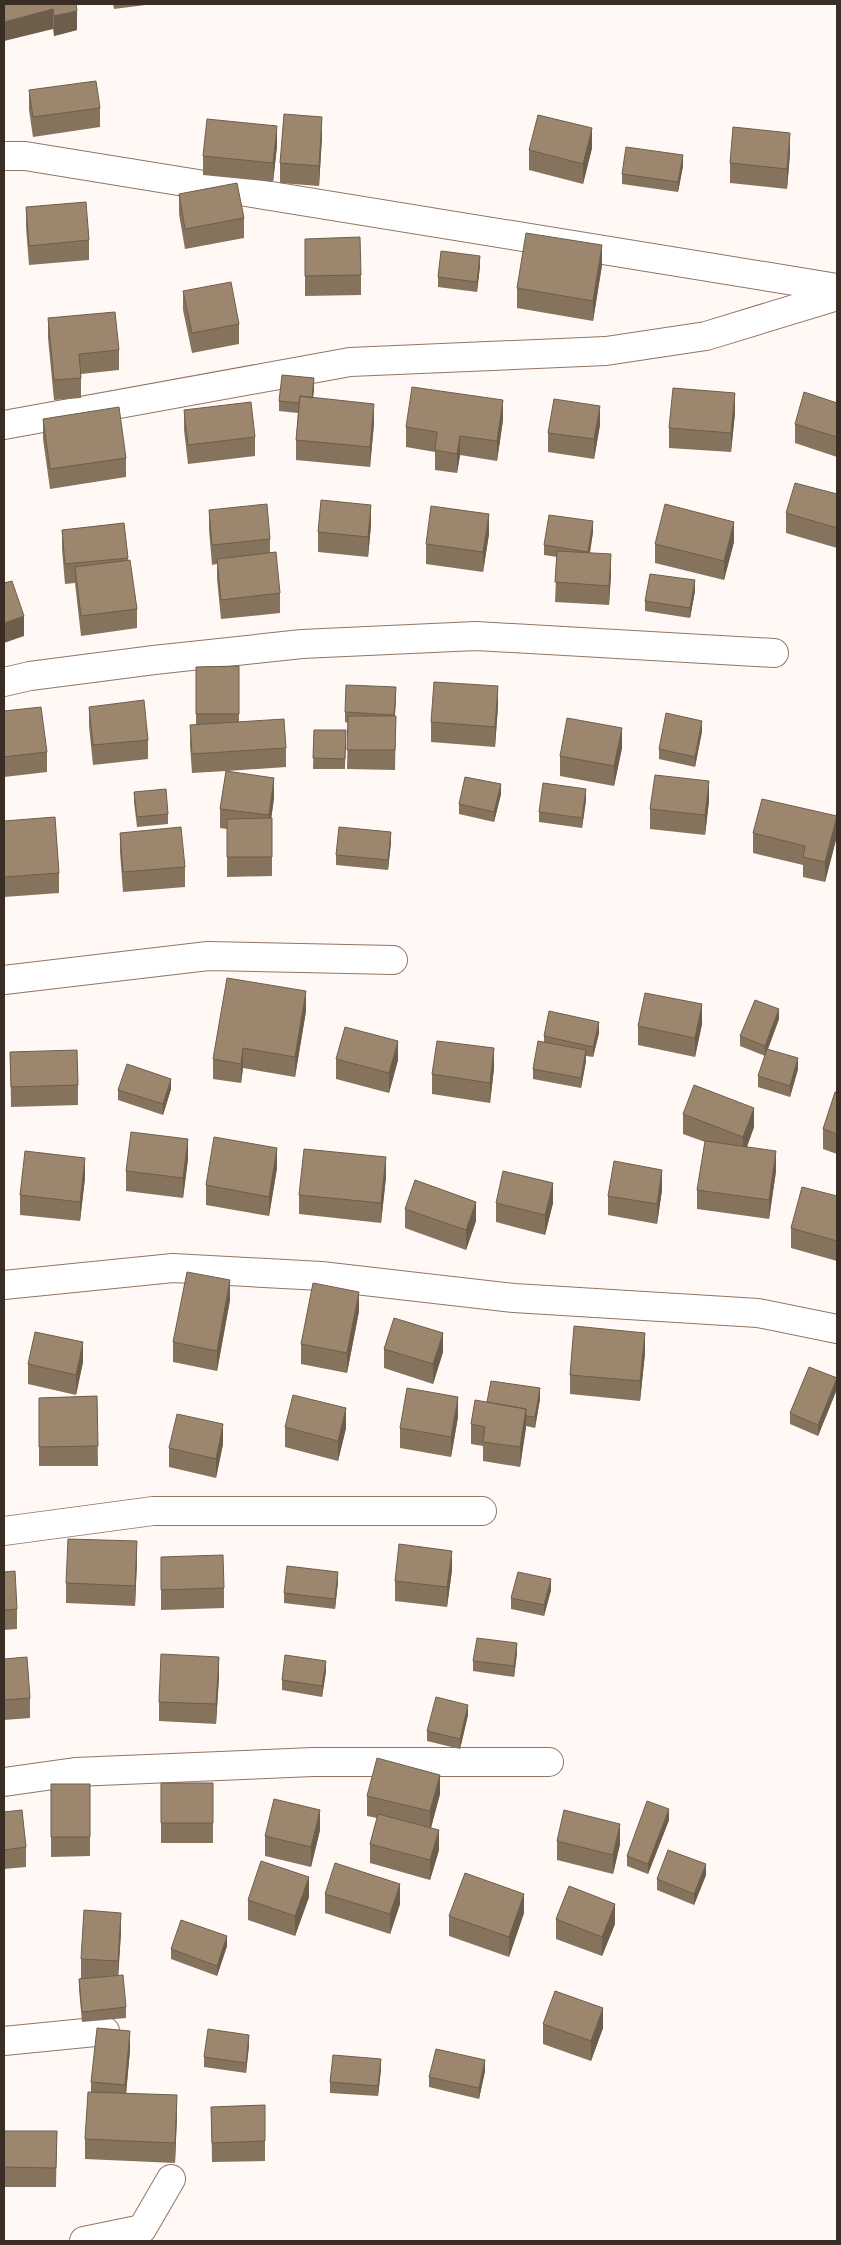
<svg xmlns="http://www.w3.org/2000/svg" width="841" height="2245" font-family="Ubuntu,sans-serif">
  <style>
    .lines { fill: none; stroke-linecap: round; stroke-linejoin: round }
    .minor-casing { stroke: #927563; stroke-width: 30 }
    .minor { stroke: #fff; stroke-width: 28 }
    .wall { fill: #86735e }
    .shaded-wall { fill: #6d5e4c }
    .building { fill: #9c866d; stroke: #6d5e4c }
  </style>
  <rect width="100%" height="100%" fill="#fff8f4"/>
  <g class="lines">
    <defs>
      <path id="minor" d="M4,156H25L837,288
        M4,425L350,362L606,351L706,336L837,296
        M4,682L30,676L154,660L302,644L476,636L774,653
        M4,980L208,956L393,960
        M4,1285L173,1268L321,1276L514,1298L758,1313L837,1329
        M4,1531L153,1511H482
        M4,1782L75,1772L313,1762H549
        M4,2041L105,2031
        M84,2241L142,2229L171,2179"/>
    </defs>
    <use href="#minor" class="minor-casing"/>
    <use href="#minor" class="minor"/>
  </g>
  <path class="wall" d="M4,4H76L77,30L54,36L53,29Z
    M113,4H153L114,9Z
    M29,90L100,108V127L33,137L29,110Z
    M322,137L319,186L280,183V163Z
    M277,146L273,182L203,175V156Z
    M592,148L583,184L529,170V150Z
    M790,153L787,189L730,183V163Z
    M683,166L678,192L622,184V174Z
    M179,194L244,218V238L185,249L179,214Z
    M26,207L89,240V260L29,265L26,227Z
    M305,239L361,275V295L305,296Z
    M602,265L593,321L517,308V288Z
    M480,266L477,292L438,287V277Z
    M183,291L239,324V344L192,353L183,310Z
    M48,318L119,350V370L81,374V398L54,400L48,338Z
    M314,389L313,398L374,423L370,467L296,460V440L298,413L279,411V401Z
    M837,403V457L795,443V424Z
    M184,410L255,437V456L188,464L184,430Z
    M735,413L731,452L669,448V428Z
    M43,419L126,458V477L50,489L43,439Z
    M503,420L497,461L460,455L457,473L435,470V452L406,447V427Z
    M600,425L594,459L548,452V433Z
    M837,494V548L786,533V513Z
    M209,510L270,539V553L280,593V613L221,619L217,579V564L212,565L209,530Z
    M124,523L128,560L137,609V628L81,636L75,583L65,584L62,549V530Z
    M371,525L368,557L318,552V532Z
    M593,532L590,553L611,574L609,605L555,602L557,557L544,555V545Z
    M489,534L483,572L426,564V544Z
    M734,542L724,580L655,563V544Z
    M695,591L690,618L645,611V601Z
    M239,666V722L286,748V767L227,771L274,798L271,818H272V876L227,877V829L220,828V809L226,771L192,773L190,745V725H196V667Z
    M396,697L395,716H396L395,770L347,769L348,723L345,722V712Z
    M498,706L495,747L431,742V722Z
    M89,707L148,740V759L93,765L89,726Z
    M4,711L47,752V772L4,777Z
    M314,730H346L345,769H313Z
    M702,731L695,767L659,759V749Z
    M622,748L614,786L560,776V756Z
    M134,792L168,814V824L137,827L134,802Z
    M501,794L494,822L459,814V804Z
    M586,800L582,828L539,822V812Z
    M709,801L705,835L650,829V809Z
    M4,821L59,873V893L4,897Z
    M120,833L185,867V887L123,892L120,852Z
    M753,833L837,836L825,882L803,877V865L753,853Z
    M391,842L388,870L336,865V855Z
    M306,1011L295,1077L243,1068L241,1083L213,1079V1059Z
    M779,1019L768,1049L798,1069L790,1097L758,1087V1076L765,1056L740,1046V1036Z
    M702,1024L695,1057L638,1045V1026Z
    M599,1033L593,1057L586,1056V1061L581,1088L533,1079V1069L544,1042V1036Z
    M10,1052L78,1085V1105L11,1107Z
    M336,1059L398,1060L389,1093L336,1079Z
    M494,1068L490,1103L432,1094V1074Z
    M171,1089L163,1115L118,1100V1090Z
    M837,1092V1154L823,1149V1129Z
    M683,1114L754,1127L747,1147L776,1171L769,1219L697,1209V1190L705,1142L683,1134Z
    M188,1159L183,1198L126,1191V1171Z
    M277,1168L269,1216L206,1205V1185Z
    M386,1177L381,1223L299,1214V1195Z
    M85,1178L80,1221L20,1215V1195Z
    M662,1190L657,1224L608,1215V1196Z
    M837,1196V1261L791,1248V1228Z
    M496,1203H553L545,1235L496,1222Z
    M405,1209L476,1221L466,1250L405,1228Z
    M230,1300L217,1371L173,1362V1342Z
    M359,1311L347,1373L301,1364V1344Z
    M384,1349L443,1352L433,1384L384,1368Z
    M645,1353L640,1401L570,1394V1375Z
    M83,1362L76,1395L28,1384V1364Z
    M837,1378V1389L818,1436L790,1424V1413Z
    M97,1396L98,1466H39V1398Z
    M540,1399L535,1428L526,1426L520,1467L483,1461V1446L471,1444V1424L487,1402Z
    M458,1417L451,1457L400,1448V1428Z
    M285,1427L346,1428L338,1461L285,1447Z
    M223,1444L216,1478L169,1467V1448Z
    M161,1557L224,1588V1608L161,1610Z
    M137,1561L135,1606L66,1603V1583Z
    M452,1570L447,1607L395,1601V1581Z
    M4,1572L17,1609V1629L4,1630Z
    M338,1582L335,1609L284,1603V1593Z
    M551,1590L544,1616L511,1609V1598Z
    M517,1653L514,1677L473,1671V1661Z
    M4,1659L30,1698V1718L4,1720Z
    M326,1671L322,1697L282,1690V1680Z
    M219,1677L216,1724L159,1721V1702Z
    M468,1715L460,1749L427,1741V1731Z
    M161,1783H213V1843H161Z
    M51,1784H90V1856L51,1857Z
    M440,1794L431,1828L439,1850L430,1880L370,1863V1844L377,1818L367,1816V1796Z
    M4,1812L26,1847V1867L4,1869Z
    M669,1820L648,1874L627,1866V1856Z
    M320,1830L311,1867L265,1856V1836Z
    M557,1841L620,1844L613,1874L557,1860Z
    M706,1875L694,1905L657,1890V1879Z
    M325,1894L400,1904L390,1934L325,1913Z
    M309,1897L295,1936L248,1920V1900Z
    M524,1913L509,1957L449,1936V1916Z
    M556,1919L615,1924L602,1956L556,1939Z
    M121,1932L118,1975L126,2007V2018L82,2022L79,1989V1979L81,1978V1959Z
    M227,1946L217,1976L171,1959V1949Z
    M543,2024L603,2028L591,2061L543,2044Z
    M249,2045L246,2073L204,2067V2057Z
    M130,2050L126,2093L177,2115L175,2163L85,2159V2139L91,2092V2082Z
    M381,2069L378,2096L330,2093V2082Z
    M485,2071L479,2099L429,2087V2077Z
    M265,2105V2161L212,2162L211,2107Z
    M4,2131H57L56,2187H4Z"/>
  <path class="shaded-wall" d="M53,9V29L4,41V22Z
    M77,11V30L54,36V16Z
    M322,117V137L319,186V166Z
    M277,126V146L273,182V163Z
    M592,128V148L583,184V164Z
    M790,133V153L787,189V169Z
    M683,155V166L678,192V182Z
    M602,245V265L593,321V301Z
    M480,256V266L477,292V282Z
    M314,378V389L311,414V404Z
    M735,393V413L731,452V433Z
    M503,400V420L497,461V441Z
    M374,404V423L370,467V447Z
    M600,406V425L594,459V439Z
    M460,436V455L457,473V454Z
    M371,505V525L368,557V537Z
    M489,514V534L483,572V552Z
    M593,521V532L588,562V552Z
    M734,522V542L724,580V561Z
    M611,554V574L609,605V586Z
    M695,580V591L690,618V608Z
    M24,616V636L4,643V623Z
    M498,686V706L495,747V727Z
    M396,687V697L394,725V715Z
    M702,721V731L695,767V757Z
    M622,728V748L614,786V766Z
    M274,778V798L269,835V815Z
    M709,781V801L705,835V815Z
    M501,784V794L494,822V812Z
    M586,789V800L582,828V818Z
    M837,816V836L825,882V862Z
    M391,832V842L388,870V860Z
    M306,991V1011L295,1077V1057Z
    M702,1004V1024L695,1057V1038Z
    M779,1009V1019L765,1056V1046Z
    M599,1022V1033L593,1057V1047Z
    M398,1041V1060L389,1093V1073Z
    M243,1048V1068L241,1083V1064Z
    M494,1048V1068L490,1103V1083Z
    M586,1050V1061L581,1088V1078Z
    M798,1058V1069L790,1097V1086Z
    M171,1079V1089L163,1115V1104Z
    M754,1108V1127L743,1157V1137Z
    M188,1139V1159L183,1198V1178Z
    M277,1148V1168L269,1216V1197Z
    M776,1151V1171L769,1219V1200Z
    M386,1157V1177L381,1223V1203Z
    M85,1158V1178L80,1221V1202Z
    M662,1170V1190L657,1224V1204Z
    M553,1183V1203L545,1235V1215Z
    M476,1202V1221L466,1250V1230Z
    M230,1280V1300L217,1371V1351Z
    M359,1292V1311L347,1373V1353Z
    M443,1333V1352L433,1384V1364Z
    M645,1333V1353L640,1401V1381Z
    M83,1342V1362L76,1395V1375Z
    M837,1379V1389L818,1436V1425Z
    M540,1388V1399L535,1428V1417Z
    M458,1397V1417L451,1457V1437Z
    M346,1408V1428L338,1461V1441Z
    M526,1409V1428L520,1467V1447Z
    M223,1424V1444L216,1478V1459Z
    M137,1541V1561L135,1606V1586Z
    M452,1551V1570L447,1607V1587Z
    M338,1572V1582L335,1609V1599Z
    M551,1579V1590L544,1616V1605Z
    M517,1643V1653L514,1677V1666Z
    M219,1657V1677L216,1724V1704Z
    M326,1661V1671L322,1697V1686Z
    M468,1705V1715L460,1749V1739Z
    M440,1775V1794L430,1831V1811Z
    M669,1809V1820L648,1874V1864Z
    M320,1810V1830L311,1867V1847Z
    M620,1824V1844L613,1874V1855Z
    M439,1830V1850L430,1880V1860Z
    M706,1864V1875L694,1905V1894Z
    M309,1877V1897L295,1936V1916Z
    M400,1884V1904L390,1934V1914Z
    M524,1894V1913L509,1957V1937Z
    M615,1904V1924L602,1956V1937Z
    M121,1913V1932L118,1981V1961Z
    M227,1936V1946L217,1976V1966Z
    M603,2008V2028L591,2061V2041Z
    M130,2031V2050L125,2105V2085Z
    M249,2035V2045L246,2073V2063Z
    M381,2059V2069L378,2096V2086Z
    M485,2060V2071L479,2099V2088Z
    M177,2095V2115L175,2163V2143Z"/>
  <path class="building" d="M4,4H76L77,11L54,16L53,9L4,22Z
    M96,81L100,108L33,117L29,90Z
    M284,114L322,117L319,166L280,163Z
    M538,115L592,128L583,164L529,150Z
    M207,119L277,126L273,163L203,156Z
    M733,127L790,133L787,169L730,163Z
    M626,147L683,155L678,182L622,174Z
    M237,183L244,218L185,229L179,194Z
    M86,202L89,240L29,246L26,207Z
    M526,233L602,245L593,301L517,288Z
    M360,237L361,275L305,276V239Z
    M441,251L480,256L477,282L438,277Z
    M231,282L239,324L192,333L183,291Z
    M115,312L119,350L79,354L81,378L54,380L48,318Z
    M282,375L314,378L312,398L300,396L299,403L279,401Z
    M412,387L503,400L497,441L460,436L457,454L435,450L437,432L406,427Z
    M673,388L735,393L731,433L669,428Z
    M804,392L837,403V437L795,424Z
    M300,396L374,404L370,447L296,440Z
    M554,399L600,406L594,439L548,433Z
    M251,402L255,437L188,445L184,410Z
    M119,407L126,458L50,469L43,419Z
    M795,483L837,494V528L786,513Z
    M321,500L371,505L368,537L318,532Z
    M267,504L270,539L212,545L209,510Z
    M665,504L734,522L724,561L655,544Z
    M431,506L489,514L483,552L426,544Z
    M549,515L593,521L588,552L544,545Z
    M124,523L128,558L65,564L62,530Z
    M557,551L611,554L609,586L555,582Z
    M276,552L280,593L221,600L217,559Z
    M130,560L137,609L81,616L75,567Z
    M650,574L695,580L690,608L645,601Z
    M12,581L24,616L4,623V583Z
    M239,666V714H196V667Z
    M434,682L498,686L495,727L431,722Z
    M346,685L396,687L394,715L345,712Z
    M144,700L148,740L93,745L89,707Z
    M41,707L47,752L4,757V711Z
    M666,713L702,721L695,757L659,749Z
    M348,716H396L395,750H347Z
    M567,718L622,728L614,766L560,756Z
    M284,719L286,748L192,754L190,725Z
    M314,730H346L345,759L313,758Z
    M226,771L274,778L269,815L220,809Z
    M655,775L709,781L705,815L650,809Z
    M465,777L501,784L494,812L459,804Z
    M543,783L586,789L582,818L539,812Z
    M166,789L168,814L137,817L134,792Z
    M762,799L837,816L825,862L803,857L805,846L753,833Z
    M55,817L59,873L4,877V821Z
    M272,818V857H227V819Z
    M181,827L185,867L123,872L120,833Z
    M339,827L391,832L388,860L336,855Z
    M227,978L306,991L295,1057L243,1048L241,1064L213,1059Z
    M645,993L702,1004L695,1038L638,1026Z
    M755,1000L779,1009L765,1046L740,1036Z
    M549,1011L599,1022L593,1047L544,1036Z
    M345,1027L398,1041L389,1073L336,1059Z
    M437,1041L494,1048L490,1083L432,1074Z
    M538,1041L586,1050L581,1078L533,1069Z
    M767,1049L798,1058L790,1086L758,1076Z
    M77,1050L78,1085L11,1087L10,1052Z
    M127,1064L171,1079L163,1104L118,1090Z
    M694,1085L754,1108L743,1137L683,1114Z
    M835,1092H837V1134L823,1129Z
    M131,1132L188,1139L183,1178L126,1171Z
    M214,1137L277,1148L269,1197L206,1185Z
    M705,1141L776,1151L769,1200L697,1190Z
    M304,1149L386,1157L381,1203L299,1195Z
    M25,1151L85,1158L80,1202L20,1195Z
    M614,1161L662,1170L657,1204L608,1196Z
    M503,1171L553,1183L545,1215L496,1203Z
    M415,1180L476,1202L466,1230L405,1209Z
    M802,1187L837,1196V1241L791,1228Z
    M187,1272L230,1280L217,1351L173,1342Z
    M313,1283L359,1292L347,1353L301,1344Z
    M394,1318L443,1333L433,1364L384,1349Z
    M574,1326L645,1333L640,1381L570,1375Z
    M35,1332L83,1342L76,1375L28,1364Z
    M809,1367L837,1378L818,1425L790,1413Z
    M491,1381L540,1388L535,1417L526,1416V1409L487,1402Z
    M407,1388L458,1397L451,1437L400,1428Z
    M293,1395L346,1408L338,1441L285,1427Z
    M97,1396L98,1446L39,1447V1398Z
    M475,1400L526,1409L520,1447L483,1442L485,1427L471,1424Z
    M177,1414L223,1424L216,1459L169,1448Z
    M68,1539L137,1541L135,1586L66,1583Z
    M399,1544L452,1551L447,1587L395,1581Z
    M223,1555L224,1588L161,1590V1557Z
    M287,1566L338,1572L335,1599L284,1593Z
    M15,1571L17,1609L4,1610V1572Z
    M518,1572L551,1579L544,1605L511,1598Z
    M477,1638L517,1643L514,1666L473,1661Z
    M161,1654L219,1657L216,1704L159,1702Z
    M285,1655L326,1661L322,1686L282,1680Z
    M27,1657L30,1698L4,1700V1659Z
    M436,1697L468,1705L460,1739L427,1731Z
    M377,1758L440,1775L430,1811L367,1796Z
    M161,1783H213V1823H161Z
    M51,1784H90V1837H51Z
    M274,1799L320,1810L311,1847L265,1836Z
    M647,1801L669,1809L648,1864L627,1856Z
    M22,1810L26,1847L4,1850V1812Z
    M564,1810L620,1824L613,1855L557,1841Z
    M378,1814L439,1830L430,1860L370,1844Z
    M668,1850L706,1864L694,1894L657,1879Z
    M261,1861L309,1877L295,1916L248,1900Z
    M335,1863L400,1884L390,1914L325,1894Z
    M465,1873L524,1894L509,1937L449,1916Z
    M569,1886L615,1904L602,1937L556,1919Z
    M84,1910L121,1913L118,1961L81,1959Z
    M181,1920L227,1936L217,1966L171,1949Z
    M123,1975L126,2007L82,2012L79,1979Z
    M555,1991L603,2008L591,2041L543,2024Z
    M97,2028L130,2031L125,2085L91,2082Z
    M208,2029L249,2035L246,2063L204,2057Z
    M436,2049L485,2060L479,2088L429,2077Z
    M333,2055L381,2059L378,2086L330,2082Z
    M88,2092L177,2095L175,2143L85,2139Z
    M265,2105V2141L212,2143L211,2107Z
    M4,2131H57L56,2168L4,2167Z"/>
  <rect width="841" height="2245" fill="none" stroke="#392d25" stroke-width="10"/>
</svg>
